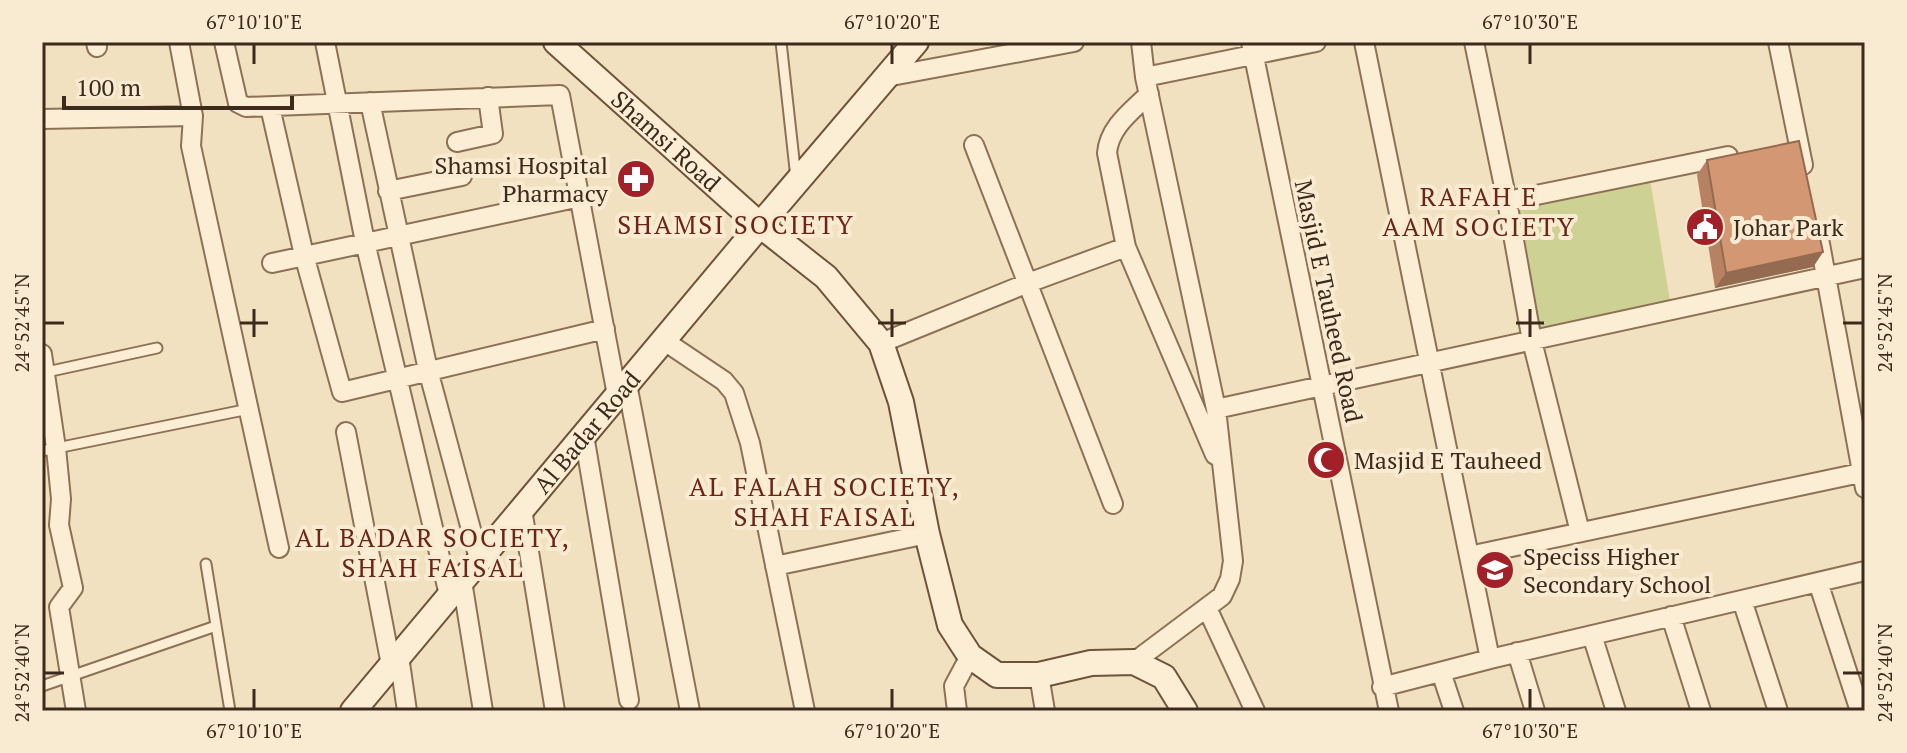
<svg xmlns="http://www.w3.org/2000/svg" width="1907" height="753" font-family="'PT Serif',serif">
  <style>
    .green { fill: #cdd193 }
    .lines { fill: none; stroke-linecap: round; stroke-linejoin: round }
    .lane-casing { stroke: #8d7156; stroke-width: 13 }
    .street-casing { stroke: #8d7156; stroke-width: 22 }
    .secondary-casing { stroke: #6f523a; stroke-width: 28 }
    .lane { stroke: #fceed5; stroke-width: 9 }
    .street { stroke: #fceed5; stroke-width: 18 }
    .secondary { stroke: #fceed5; stroke-width: 24 }
    .wall { fill: #b68263 }
    .shaded-wall { fill: #946a50 }
    .building { fill: #d49773; stroke: #946a50; stroke-width: 2 }
    .ticks { fill: none; stroke: #3c2a1c; stroke-width: 3 }
    .labels { text-anchor: middle; dominant-baseline: central; stroke-width: 8; stroke-linejoin: round; paint-order: stroke }
    .street-label { font-size: 24px; fill: #3c2a1c; stroke: #f9ebd1 }
    .poi-label { font-size: 24px; fill: #3c2a1c; stroke: #f9ebd1; text-anchor: start }
    .neighbourhood-label { font-size: 26px; letter-spacing: 2px; fill: #6d2517; stroke: #f9ebd1 }
    .neatline { fill: none; stroke: #3c2a1c; stroke-width: 3 }
    .ticks-label { font-size: 20px; text-anchor: middle; fill: #3c2a1c }
  </style>
  <rect width="100%" height="100%" fill="#f2e1c1"/>
  <path class="green" d="M1650,179L1671,307L1538,337L1512,203Z"/>
  <g class="lines">
    <defs>
      <path id="lane" d="M781,42L796,178
        M42,373L157,348
        M42,451L249,409
        M206,564L230,711
        M42,686L216,626"/>
      <path id="street" d="M96,42L97,47
        M179,42L193,116L191,146L279,548
        M224,42L238,103L246,107L560,95L617,395
        M325,42L365,242L449,595
        M1251,42L1389,711
        M1364,42L1490,659
        M1474,42L1507,201L1532,341L1580,532
        M1778,42L1803,165
        M886,77L1074,42
        M1145,77L1316,42
        M1149,94C1132,111 1109,127 1107,153L1126,247L1215,455
        M370,102L428,370L479,559
        M270,107L304,255L342,392L605,329
        M42,119L193,116
        M457,142L493,134L488,97
        M974,145L1113,504
        M388,191L462,176
        M1507,201L1728,156
        M1818,233L1865,488
        M272,263L580,197
        M663,340L724,381L734,393L750,443L805,711
        M881,343L1028,283L1126,247
        M42,354L56,448L61,499L59,525L73,588L59,607L76,711
        M627,384L690,711
        M1216,409L1865,268
        M346,432L391,665
        M584,435L629,700
        M522,509L555,711
        M1469,556L1865,472
        M775,566L927,534
        M462,581L483,711
        M1818,582L1860,711
        M1742,600L1778,711
        M1207,608L1255,711
        M1671,616L1701,711
        M1592,635L1616,711
        M1517,652L1535,711
        M399,656L407,711
        M1134,662L1222,596L1230,579L1233,561L1216,409L1145,77L1141,42
        M1441,672L1454,711
        M1039,675L1045,711
        M1382,687L1490,659L1865,571
        M957,711L954,686L970,656"/>
      <g id="secondary">
        <path id="s1" d="M556,42L760,225L826,277L881,343L901,402L927,534L950,625L970,656L997,675H1039L1091,663L1134,662L1164,677L1185,711"/>
        <path id="s2" d="M353,711L760,225L916,42"/>
      </g>
    </defs>
    <use href="#lane" class="lane-casing"/>
    <use href="#street" class="street-casing"/>
    <use href="#secondary" class="secondary-casing"/>
    <use href="#lane" class="lane"/>
    <use href="#street" class="street"/>
    <use href="#secondary" class="secondary"/>
  </g>
  <path class="wall" d="M1707,160L1823,252L1813,267L1715,288L1697,175Z"/>
  <path class="shaded-wall" d="M1823,252L1813,267L1715,288L1726,273Z"/>
  <path class="building" d="M1799,141L1823,252L1726,273L1707,160Z"/>
  <path class="ticks" d="M254,44V64M892,44V64M1530,44V64M254,309V337M892,309V337M1530,309V337M44,323H64M240,323H268M878,323H906M1516,323H1544M1843,323H1863M44,673H64M1843,673H1863M254,689V709M892,689V709M1530,689V709"/>
  <defs>
    <symbol id="pharmacy-disc" viewBox="-11 -11 22 22"><circle r="9.5" fill="#a22027" stroke="#f9ebd1"/><path d="M-2-6h4v4h4v4h-4v4h-4v-4h-4v-4h4Z" fill="#fff"/></symbol>
    <symbol id="civic-disc" viewBox="-11 -11 22 22"><circle r="9.5" fill="#a22027" stroke="#f9ebd1"/><path d="M-.6-6.5H3V-4.5H.6V-3L4-1V1h2V6H-6V1h2V-1L-.6-3ZM-1.2 2.5V6h2.4V2.5Z" fill="#fff"/></symbol>
    <symbol id="mosque-disc" viewBox="-11 -11 22 22"><circle r="9.5" fill="#a22027" stroke="#f9ebd1"/><path d="M3.5-4.9A6 6 0 1 0 3.5 4.9A5 5 0 1 1 3.5-4.9Z" fill="#fff"/></symbol>
    <symbol id="school-disc" viewBox="-11 -11 22 22"><circle r="9.5" fill="#a22027" stroke="#f9ebd1"/><path d="M0-5L7-2L0 1L-7-2ZM-4 1L0 2.5L4 1V4Q0 6-4 4Z" fill="#fff"/></symbol>
  </defs>
  <g fill-rule="evenodd">
    <use href="#pharmacy-disc" x="614" y="157" width="44" height="44"/>
    <use href="#civic-disc" x="1683" y="205" width="44" height="44"/>
    <use href="#mosque-disc" x="1304" y="438" width="44" height="44"/>
    <use href="#school-disc" x="1473" y="548" width="44" height="44"/>
  </g>
  <g class="labels">
    <g class="street-label">
      <text stroke="none"><textPath href="#s1" startOffset="148">Shamsi Road</textPath></text>
      <text transform="translate(1329 301) rotate(78)">Masjid E Tauheed Road</text>
      <text stroke="none"><textPath href="#s2" startOffset="364">Al Badar Road</textPath></text>
    </g>
    <g class="poi-label">
      <text x="608" y="165" text-anchor="end">Shamsi Hospital<tspan x="608" dy="28">Pharmacy</tspan></text>
      <text x="1733" y="227">Johar Park</text>
      <text x="1354" y="460">Masjid E Tauheed</text>
      <text x="1523" y="556">Speciss Higher<tspan x="1523" dy="28">Secondary School</tspan></text>
    </g>
    <g class="neighbourhood-label">
      <text x="1479" y="196">RAFAH E<tspan x="1479" dy="30">AAM SOCIETY</tspan></text>
      <text x="736" y="224">SHAMSI SOCIETY</text>
      <text x="825" y="486">AL FALAH SOCIETY,<tspan x="825" dy="30">SHAH FAISAL</tspan></text>
      <text x="433" y="537">AL BADAR SOCIETY,<tspan x="433" dy="30">SHAH FAISAL</tspan></text>
    </g>
  </g>
  <rect width="1907" height="753" fill="none" stroke="#f9ebd1" stroke-width="88"/>
  <path d="M64 96v12h228v-12" fill="none" stroke="#3c2a1c" stroke-width="4"/>
  <text x="76" y="96" font-size="24" fill="#3c2a1c" stroke="#f9ebd1" stroke-width="6" paint-order="stroke">100 m</text>
  <rect x="44" y="44" width="1819" height="665" class="neatline"/>
  <g class="ticks-label">
    <text x="254" y="29">67°10'10"E</text>
    <text x="892" y="29">67°10'20"E</text>
    <text x="1530" y="29">67°10'30"E</text>
    <text transform="translate(22 323) rotate(-90)" y="7">24°52'45"N</text>
    <text transform="translate(1885 323) rotate(-90)" y="7">24°52'45"N</text>
    <text transform="translate(22 673) rotate(-90)" y="7">24°52'40"N</text>
    <text transform="translate(1885 673) rotate(-90)" y="7">24°52'40"N</text>
    <text x="254" y="738">67°10'10"E</text>
    <text x="892" y="738">67°10'20"E</text>
    <text x="1530" y="738">67°10'30"E</text>
  </g>
</svg>
